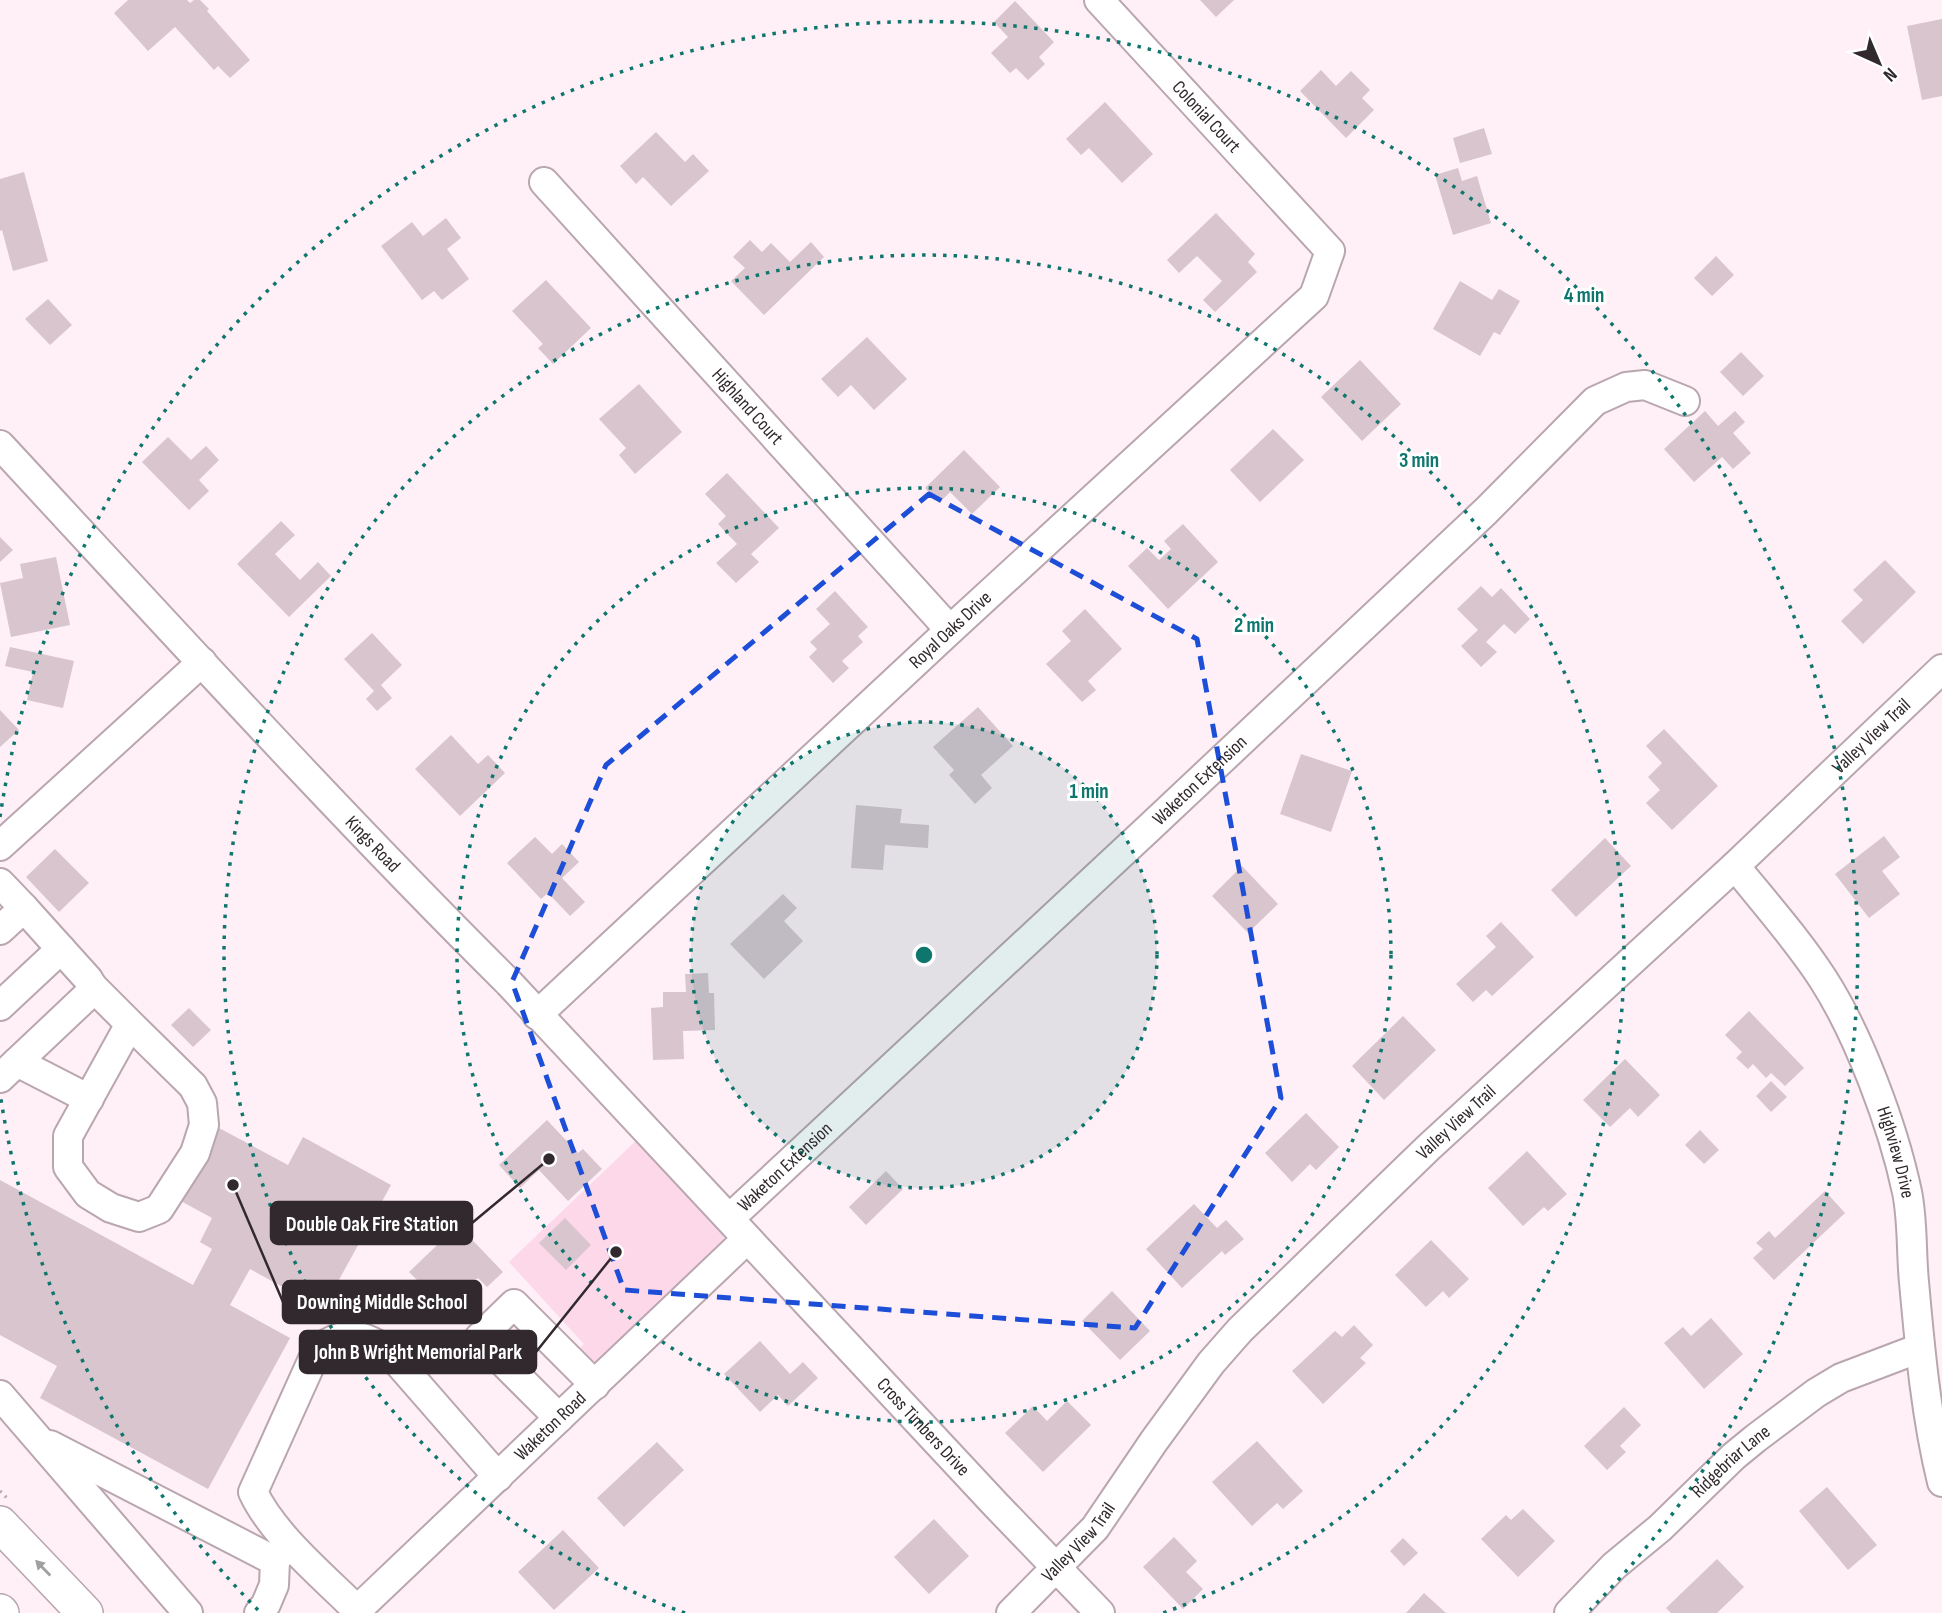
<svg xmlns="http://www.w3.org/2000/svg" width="1942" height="1613" font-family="'Sofia Sans Condensed',sans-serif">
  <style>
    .green { fill: #fcd8e9 }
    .building { fill: #d9c5ce }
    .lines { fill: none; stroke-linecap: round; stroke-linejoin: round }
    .minor-casing { stroke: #b9a6af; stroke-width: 32 }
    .major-casing { stroke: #b9a6af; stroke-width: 38 }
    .path { stroke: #b6a9af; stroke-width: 3.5; stroke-dasharray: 2 5; stroke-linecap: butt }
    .minor { stroke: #fff; stroke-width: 28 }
    .major { stroke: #fff; stroke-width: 35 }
    .oneway { fill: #a29fa0 }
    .marked { fill: none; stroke: #1d4ed8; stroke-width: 5; stroke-dasharray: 14 9; stroke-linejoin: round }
    .ring { fill: none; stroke: #0f766e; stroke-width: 3.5; stroke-dasharray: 3.5 7 }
    .labels { text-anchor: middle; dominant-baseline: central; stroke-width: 6; stroke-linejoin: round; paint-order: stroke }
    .street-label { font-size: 19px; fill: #31292d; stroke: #fff }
    .centre { fill: #0f766e; stroke: #fff; stroke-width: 3.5 }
    .ring-label { font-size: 21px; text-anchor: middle; font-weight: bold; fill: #0f766e; stroke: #fff; stroke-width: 6; stroke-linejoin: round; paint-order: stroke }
    .leader { fill: none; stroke: #31292d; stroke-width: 2.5 }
    .callout-dot { fill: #31292d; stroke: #fff; stroke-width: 2.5 }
    .callout { fill: #31292d; stroke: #31292d; stroke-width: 2.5 }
    .callout-label { font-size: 21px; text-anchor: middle; font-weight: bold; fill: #fff }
  </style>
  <rect width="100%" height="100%" fill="#ffeff6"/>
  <path class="green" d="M640,1137L723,1228L724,1241L596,1362L579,1354V1349L584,1344L509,1262Z"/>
  <path class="building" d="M128,0H187L190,3L194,0H200L209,9L207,11L250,60L230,78L218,66L214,70L175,27L148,51L114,13Z
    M1200,0H1234L1216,17Z
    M1015,1L1054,42L1039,57L1045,64L1028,80L1016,68L1010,73L991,53L1008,37L994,22Z
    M1942,19V96L1922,100L1907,26Z
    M1321,70L1336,86L1351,71L1370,90L1362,98L1374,110L1346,138L1300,91Z
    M1105,102L1153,154L1122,183L1089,148L1081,155L1066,139Z
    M1484,128L1492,154L1460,163L1453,138Z
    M656,132L685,162L693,154L709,171L671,206L643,177L636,184L620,166Z
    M1458,168L1462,181L1477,176L1491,223L1453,235L1435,175Z
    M24,172L48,261L13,271L2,230L0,231V179Z
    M1216,213L1255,254L1248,262L1257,272L1215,312L1203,300L1222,281L1197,256L1179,273L1167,260Z
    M446,218L461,238L447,249L469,279L442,300L434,291L422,300L381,246L412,222L423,236Z
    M750,240L762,252L771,243L790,262L811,242L824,257L764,315L731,281L745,268L733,257Z
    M1716,256L1734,275L1712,296L1694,278Z
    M546,280L591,328L553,364L538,348L543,344L512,311Z
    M1460,281L1492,300L1499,289L1520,301L1500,335L1494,332L1480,356L1433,329Z
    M48,299L72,325L50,345L25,319Z
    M867,337L907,379L874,410L851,385L838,397L821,379Z
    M1741,352L1764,376L1743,396L1720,372Z
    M1360,360L1401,404L1362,441L1321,397Z
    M639,384L682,432L635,474L619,455L626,448L599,419Z
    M1705,411L1718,426L1735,411L1745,422L1733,433L1751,453L1733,469L1722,457L1694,482L1664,449Z
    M1273,429L1304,460L1260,502L1230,470Z
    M168,437L191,460L206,446L219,460L199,480L209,491L189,510L142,462Z
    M964,450L1000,487L972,514L950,492L939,503L925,488Z
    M727,473L779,528L751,554L759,562L736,583L716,563L737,544L718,524L726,516L705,494Z
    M281,521L295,535L275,554L300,580L318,562L331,576L289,617L237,564Z
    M1183,524L1218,562L1168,609L1128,566L1147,548L1159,560L1171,549L1164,541Z
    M0,537L13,550L0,562Z
    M56,557L70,625L11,637L0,583L23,578L20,564Z
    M1885,560L1916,592L1863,644L1841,621L1863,600L1853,590Z
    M1481,586L1492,597L1501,588L1530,619L1515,634L1504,624L1486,642L1497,652L1481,667L1461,646L1478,630L1457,609Z
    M835,591L868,627L858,636L863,642L842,661L849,668L833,683L809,657L817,649L810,642L830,624L816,609Z
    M1085,609L1122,649L1088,681L1096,690L1082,702L1046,664L1071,641L1062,631Z
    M372,633L402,665L381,685L392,698L377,711L366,699L374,691L344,659Z
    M10,647L74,661L63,708L27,700L33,672L5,666Z
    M978,707L1013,746L981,775L992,788L975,804L949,775L954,770L933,747Z
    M0,710L19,730L0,747Z
    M1664,729L1718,786L1672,830L1646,803L1660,790L1648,777L1662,763L1646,746Z
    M451,735L478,764L488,755L505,773L460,816L415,769Z
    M1301,754L1352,771L1331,832L1280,814Z
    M856,805L902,809L900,823L929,825L928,848L885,845L883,870L851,868Z
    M1884,836L1900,857L1882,871L1900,894L1869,918L1835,874Z
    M535,837L552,854L562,844L579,862L562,878L585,902L570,916L548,893L541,899L507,863Z
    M1605,838L1631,866L1576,917L1551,890Z
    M55,849L89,883L59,912L26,877Z
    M1242,866L1278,904L1248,933L1212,896Z
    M783,894L797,908L784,921L803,941L764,979L730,944Z
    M1501,922L1534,957L1492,996L1486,990L1473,1002L1456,984L1496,947L1486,936Z
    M708,973L709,993H714L715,1030L683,1031L684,1059L653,1060L651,1008L663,1007V992H686L685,974Z
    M189,1008L211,1030L193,1047L171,1025Z
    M1749,1011L1804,1068L1785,1086L1771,1073L1766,1078L1753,1064L1748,1069L1736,1058L1742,1052L1725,1035Z
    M1403,1016L1436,1050L1384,1100L1352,1066Z
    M1625,1059L1660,1095L1638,1117L1630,1108L1610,1127L1583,1100Z
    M1771,1081L1787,1097L1771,1112L1756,1096Z
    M1306,1113L1339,1147L1316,1170L1310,1164L1292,1182L1265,1153Z
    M547,1120L578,1153L583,1149L602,1169L568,1201L539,1170L520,1188L499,1165Z
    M219,1128L288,1165L303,1137L391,1185L323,1309L250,1269L230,1305L290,1338L208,1489L40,1398L57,1366L0,1335V1180L193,1285L212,1249L200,1242L212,1218L179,1200Z
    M1700,1130L1719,1150L1704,1164L1685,1145Z
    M1527,1151L1567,1194L1548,1211L1544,1207L1523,1226L1488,1188Z
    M886,1171L903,1189L866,1225L849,1207Z
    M1825,1191L1845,1213L1774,1280L1753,1258L1763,1249L1756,1243L1769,1231L1775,1238Z
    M1194,1204L1217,1228L1226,1220L1244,1239L1225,1255L1222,1251L1182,1288L1146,1249Z
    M565,1218L591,1245L566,1270L539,1243Z
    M458,1225L503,1272L487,1287L478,1278L461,1294L470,1303L455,1318L409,1272Z
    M1431,1240L1469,1279L1449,1298L1443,1291L1426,1307L1395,1275Z
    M1112,1291L1150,1331L1120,1360L1082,1321Z
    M1711,1318L1743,1354L1704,1389L1664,1343L1683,1327L1691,1336Z
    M1354,1325L1373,1345L1360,1358L1366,1363L1323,1404L1292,1371L1335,1331L1342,1337Z
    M760,1341L790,1374L803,1362L818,1378L788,1406L778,1395L760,1412L724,1374Z
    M1067,1401L1091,1425L1043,1472L1005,1433L1033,1406L1047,1421Z
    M1624,1407L1641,1425L1620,1446L1626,1452L1607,1470L1584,1446Z
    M1257,1441L1303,1491L1283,1509L1277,1503L1252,1526L1212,1482Z
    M657,1442L684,1470L624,1527L597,1498Z
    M1827,1487L1877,1545L1848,1570L1799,1511Z
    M1523,1509L1555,1541L1518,1577L1481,1539L1506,1515L1511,1520Z
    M934,1519L969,1556L929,1594L894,1557Z
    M563,1530L599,1568L554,1610L518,1572Z
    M1174,1537L1197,1561L1186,1572L1203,1589L1183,1609L1143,1567Z
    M1403,1538L1418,1553L1404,1566L1390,1551Z
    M1717,1559L1744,1587L1717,1613H1671L1666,1608Z
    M1424,1593L1446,1613H1406Z"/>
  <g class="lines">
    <defs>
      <g id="minor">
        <path id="s1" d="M544,182L950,630"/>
        <path id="s2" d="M0,445C168,626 334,809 509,983L996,1505L1100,1613"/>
        <path d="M0,846L202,662"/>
        <path id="s3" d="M1735,866C1765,903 1797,939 1823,979C1859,1035 1893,1126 1907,1192C1913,1221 1911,1252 1914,1282C1920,1349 1926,1416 1942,1482"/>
        <path d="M0,883L24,908L0,930"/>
        <path d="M92,986L130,1024L193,1086L202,1103L204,1125L195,1153L159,1209L139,1217L111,1208L88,1194L68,1167V1136L130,1024"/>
        <path d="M0,1006L61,949"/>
        <path id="s4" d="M537,1015L950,630L1314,296L1330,251L1099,0"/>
        <path d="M17,1062L89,1099"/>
        <path d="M0,1078L89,994L92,986L88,979L24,908"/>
        <path id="s5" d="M730,1218L1149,828L1486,511L1595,401L1626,387L1645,385L1685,401"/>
        <path d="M0,1395L188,1613"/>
        <path d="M559,1418L479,1338L514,1304L595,1385"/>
        <path d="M50,1445L275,1561"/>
        <path d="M357,1610C323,1576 273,1535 253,1492L317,1350C345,1330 360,1332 388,1351L498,1477"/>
        <path d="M259,1613L266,1604L274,1585L275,1561L285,1546"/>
        <path id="s6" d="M354,1613L747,1239"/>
        <path id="s7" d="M1011,1613L1095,1528L1154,1441L1211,1363L1240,1330L1428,1148L1735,866L1942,669"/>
        <path id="s8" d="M1569,1613L1614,1566L1660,1528L1734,1456L1756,1438L1816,1393L1841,1378L1920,1348"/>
      </g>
      <path id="major" d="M0,1524L85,1613
        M0,1612L1,1613"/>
    </defs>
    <use href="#minor" class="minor-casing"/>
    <use href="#major" class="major-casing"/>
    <path class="path" d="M0,1491L8,1499"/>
    <use href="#minor" class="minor"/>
    <use href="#major" class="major"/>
  </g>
  <defs><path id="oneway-solid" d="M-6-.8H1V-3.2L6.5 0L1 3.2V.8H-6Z" transform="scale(1.75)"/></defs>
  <use class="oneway" href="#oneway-solid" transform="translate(43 1568) rotate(-134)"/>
  <path class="marked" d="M929,494L1197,639L1281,1098L1135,1328L624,1290L512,982L606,765Z"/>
  <circle cx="924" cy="955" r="233" fill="#0f766e" fill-opacity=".12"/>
  <g class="ring">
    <circle cx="924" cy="955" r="233"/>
    <circle cx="924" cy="955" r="467"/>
    <path d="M685 1613A700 700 0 1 1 1163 1613"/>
    <path d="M258 1610A934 934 0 0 1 0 1093M0 817A934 934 0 1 1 1590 1610"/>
  </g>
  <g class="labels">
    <g class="street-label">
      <text transform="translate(1206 117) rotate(47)">Colonial Court</text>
      <text stroke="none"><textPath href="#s1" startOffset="303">Highland Court</textPath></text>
      <text stroke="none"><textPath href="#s4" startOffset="565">Royal Oaks Drive</textPath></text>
      <text stroke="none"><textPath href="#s7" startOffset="1232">Valley View Trail</textPath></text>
      <text stroke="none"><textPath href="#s5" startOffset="642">Waketon Extension</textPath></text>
      <text stroke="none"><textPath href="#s2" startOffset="546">Kings Road</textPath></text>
      <text stroke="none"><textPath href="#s7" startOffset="665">Valley View Trail</textPath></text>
      <text stroke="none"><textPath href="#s3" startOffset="332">Highview Drive</textPath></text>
      <text stroke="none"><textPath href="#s5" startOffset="75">Waketon Extension</textPath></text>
      <text stroke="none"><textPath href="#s6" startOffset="271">Waketon Road</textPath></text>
      <text stroke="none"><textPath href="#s2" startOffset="1348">Cross Timbers Drive</textPath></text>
      <text stroke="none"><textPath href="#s8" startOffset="222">Ridgebriar Lane</textPath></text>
      <text stroke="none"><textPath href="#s7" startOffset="98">Valley View Trail</textPath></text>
    </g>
  </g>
  <circle cx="924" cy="955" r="10" class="centre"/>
  <g class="ring-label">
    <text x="1584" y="302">4 min</text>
    <text x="1419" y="467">3 min</text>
    <text x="1254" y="632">2 min</text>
    <text x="1089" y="798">1 min</text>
  </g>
  <path class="leader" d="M549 1159L472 1223M233 1185L283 1302M616 1252L536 1352"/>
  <g class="callout-dot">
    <circle cx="549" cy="1159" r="7"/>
    <circle cx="233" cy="1185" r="7"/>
    <circle cx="616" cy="1252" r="7"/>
  </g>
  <g class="callout">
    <rect x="271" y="1202" width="201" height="42" rx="7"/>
    <rect x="283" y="1281" width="198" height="42" rx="7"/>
    <rect x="300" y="1331" width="236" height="42" rx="7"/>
  </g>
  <g class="callout-label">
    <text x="372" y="1231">Double Oak Fire Station</text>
    <text x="382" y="1309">Downing Middle School</text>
    <text x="418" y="1359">John B Wright Memorial Park</text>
  </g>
  <g transform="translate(1879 63) rotate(136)" stroke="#ffffff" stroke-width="5" paint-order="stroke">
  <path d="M0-5L12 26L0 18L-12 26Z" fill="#31292d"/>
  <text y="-10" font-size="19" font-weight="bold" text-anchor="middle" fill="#31292d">N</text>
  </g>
</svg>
